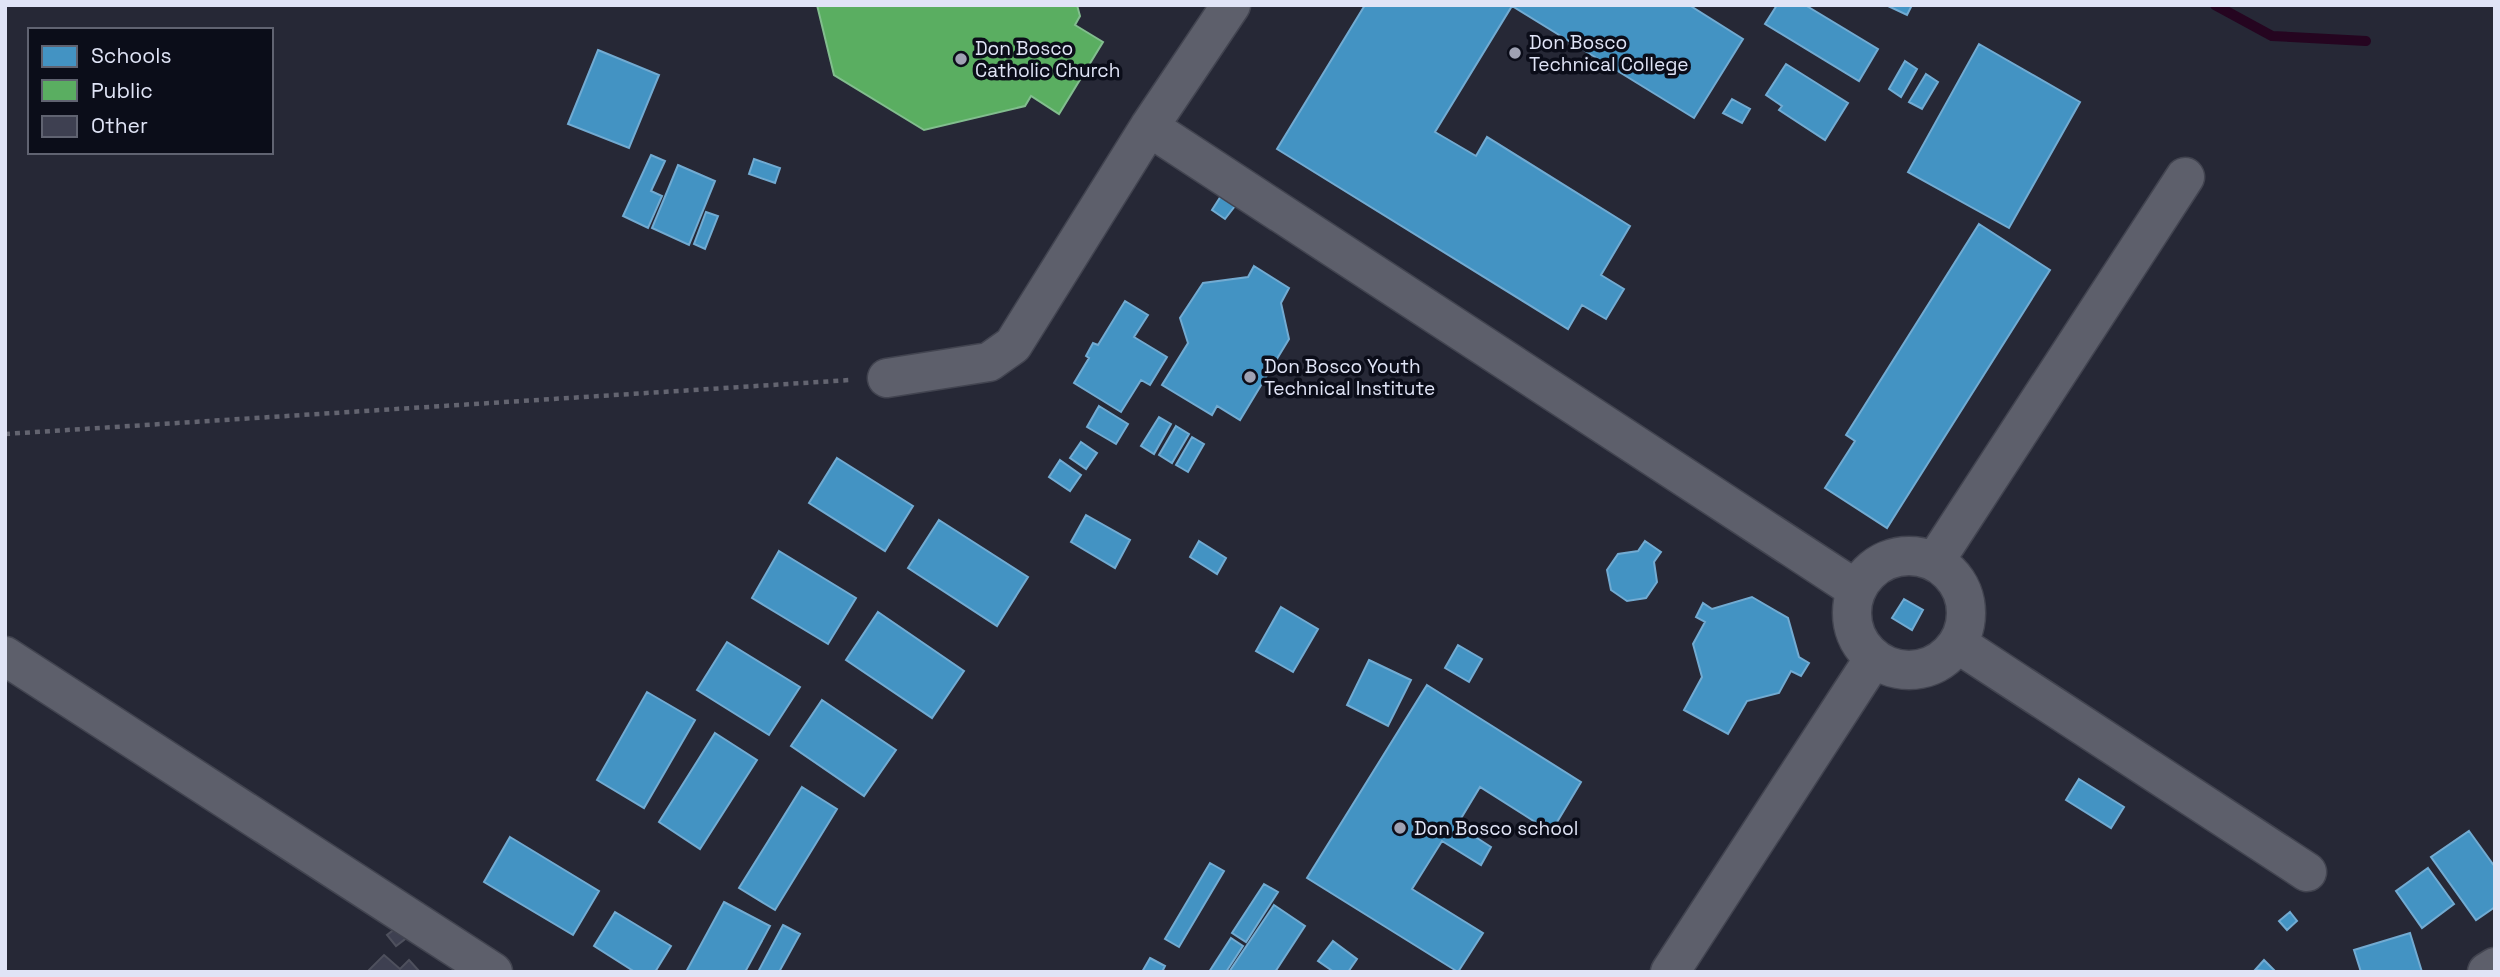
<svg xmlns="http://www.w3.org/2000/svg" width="2500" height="977" font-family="'Space Grotesk',sans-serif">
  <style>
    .schools { fill: #4393c3; stroke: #72abd2; stroke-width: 2 }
    .public { fill: #5aae61; stroke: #82be8e; stroke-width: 2 }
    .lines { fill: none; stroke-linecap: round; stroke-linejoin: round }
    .stream { stroke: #250520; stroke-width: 10 }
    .building { fill: #3e4051; stroke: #4e505d; stroke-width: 2 }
    .minor-casing { stroke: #424450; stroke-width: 41 }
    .path { stroke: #636470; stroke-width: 4.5; stroke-dasharray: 5 5; stroke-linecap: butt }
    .minor { stroke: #5d5f6b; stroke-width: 38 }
    .poi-dot { fill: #9fa2b3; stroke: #0b0d19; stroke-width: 2.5 }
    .labels { text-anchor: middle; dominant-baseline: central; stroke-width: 7; stroke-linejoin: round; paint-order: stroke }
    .poi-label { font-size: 19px; fill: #e0e4f6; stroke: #0b0d19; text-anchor: start }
  </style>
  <rect width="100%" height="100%" fill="#262836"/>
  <path class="schools" d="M1365,5H1689L1743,39L1694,118L1512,6L1435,132L1476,156L1487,137L1630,226L1601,275L1624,289L1606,319L1582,305L1568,329L1277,149Z
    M1777,5H1805L1878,49L1859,81L1765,24Z
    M1886,5H1912L1907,15Z
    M1979,44L2080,102L2009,228L1908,172Z
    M598,50L659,75L629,148L568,124Z
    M1905,61L1917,69L1901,97L1889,89Z
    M1786,64L1848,103L1825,140L1779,110L1782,106L1766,95Z
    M1926,74L1938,82L1922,109L1909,102Z
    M1732,99L1750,109L1742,123L1723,113Z
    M651,155L665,161L651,191L662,196L648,228L623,216Z
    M754,159L780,168L775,183L749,174Z
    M678,165L715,181L689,245L652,228Z
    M1221,196L1235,206L1225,219L1212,210Z
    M706,212L718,216L705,249L694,244Z
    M1979,224L2050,270L1887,528L1825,488L1855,441L1846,435Z
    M1254,266L1289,288L1281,303L1289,339L1240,420L1217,406L1212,415L1162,385L1188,343L1180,318L1203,283L1248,277Z
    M1125,301L1148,315L1134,337L1167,357L1150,385L1141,380L1121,412L1074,383L1089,358L1086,356L1093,343L1098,345Z
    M1099,406L1128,424L1116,444L1087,427Z
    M1159,417L1171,424L1154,454L1141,446Z
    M1176,426L1189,434L1172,463L1159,455Z
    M1192,437L1204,444L1188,472L1176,465Z
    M1081,442L1097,453L1086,469L1070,458Z
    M837,458L913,506L885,551L809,503Z
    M1060,460L1081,475L1070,491L1049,477Z
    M1086,515L1130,540L1115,568L1071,542Z
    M939,520L1028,577L997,626L908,568Z
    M1199,541L1226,558L1217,574L1190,557Z
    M1645,541L1661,552L1654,562L1657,582L1646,598L1627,601L1611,590L1607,570L1618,554L1638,551Z
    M779,551L856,598L828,644L752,598Z
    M1752,597L1788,618L1799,657L1809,663L1801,676L1791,671L1779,693L1747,701L1728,734L1684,710L1702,677L1693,644L1705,622L1696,617L1703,603L1712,609Z
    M1904,599L1923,610L1912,630L1892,618Z
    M1281,607L1318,629L1293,672L1256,651Z
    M878,612L964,671L932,718L846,660Z
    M727,642L800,687L769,735L697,690Z
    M1458,645L1482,659L1469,682L1445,668Z
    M1369,660L1411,680L1388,726L1347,705Z
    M1427,685L1581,782L1551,832L1480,787L1457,825L1491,847L1481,865L1442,841L1412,889L1483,933L1458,972L1307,878Z
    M647,692L695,720L644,808L597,780Z
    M822,700L896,750L864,796L791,746Z
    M715,733L757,760L700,849L659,822Z
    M2079,779L2124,807L2111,828L2066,800Z
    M802,787L837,809L775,910L739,888Z
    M2469,831L2495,867V907L2476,920L2431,857Z
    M510,837L599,891L573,935L484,882Z
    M1210,863L1224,871L1179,947L1165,939Z
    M2428,868L2454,904L2422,928L2396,891Z
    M1264,884L1278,892L1246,942L1232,933Z
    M724,902L770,926L745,972H686Z
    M1274,905L1305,926L1275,972H1229Z
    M615,912L671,946L655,972H635L594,946Z
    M2290,912L2297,921L2287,930L2279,921Z
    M783,925L800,934L779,972H758Z
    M2410,933L2422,972H2361L2354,950Z
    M1231,938L1243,946L1226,972H1209Z
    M1333,941L1357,959L1348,972H1334L1318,961Z
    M1150,958L1165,966L1162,972H1142Z
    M2264,960L2276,972L2255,970Z"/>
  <path class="public" d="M817,5H1077L1080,16L1075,25L1103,42L1059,114L1031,96L1025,106L924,130L834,75Z"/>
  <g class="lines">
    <path class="stream" d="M2215,5L2272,36L2366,41"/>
  </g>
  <path class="building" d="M404,922L413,933L396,946L387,935Z
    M384,955L400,969L409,960L420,972H367Z"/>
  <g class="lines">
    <defs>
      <path id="minor" d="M1149,127L1857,590
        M887,378L989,362L1013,345L1149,127L1231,5
        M1852 613a57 57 0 1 1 114 0a57 57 0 1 1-114 0Z
        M1935,561L2185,177
        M1958,644L2307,872
        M5,656L493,972
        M1670,972L1874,658
        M2487,972L2495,967"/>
    </defs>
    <use href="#minor" class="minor-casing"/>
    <path class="path" d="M5,434L850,380"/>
    <use href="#minor" class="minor"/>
  </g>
  <g class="poi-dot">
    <circle cx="1515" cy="53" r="7"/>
    <circle cx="961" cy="59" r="7"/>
    <circle cx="1250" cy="377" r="7"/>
    <circle cx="1400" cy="828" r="7"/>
  </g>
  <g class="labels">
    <g class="poi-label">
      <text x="1529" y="42">Don Bosco<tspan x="1529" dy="22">Technical College</tspan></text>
      <text x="975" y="48">Don Bosco<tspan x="975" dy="22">Catholic Church</tspan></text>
      <text x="1264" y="366">Don Bosco Youth<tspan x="1264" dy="22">Technical Institute</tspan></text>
      <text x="1414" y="828">Don Bosco school</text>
    </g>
  </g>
  <rect width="2500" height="977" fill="none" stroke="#e0e4f6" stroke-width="14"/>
  <rect x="28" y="28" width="245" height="126" fill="#0b0d19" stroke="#606371" stroke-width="2"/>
  <rect x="42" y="46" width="35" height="21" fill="#4393c3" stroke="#606371" stroke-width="2"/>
  <text x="91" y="63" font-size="21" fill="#e0e4f6">Schools</text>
  <rect x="42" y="80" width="35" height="21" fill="#5aae61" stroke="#606371" stroke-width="2"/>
  <text x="91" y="98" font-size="21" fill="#e0e4f6">Public</text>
  <rect x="42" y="116" width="35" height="21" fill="#3e4051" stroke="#606371" stroke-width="2"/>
  <text x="91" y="133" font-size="21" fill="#e0e4f6">Other</text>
</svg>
